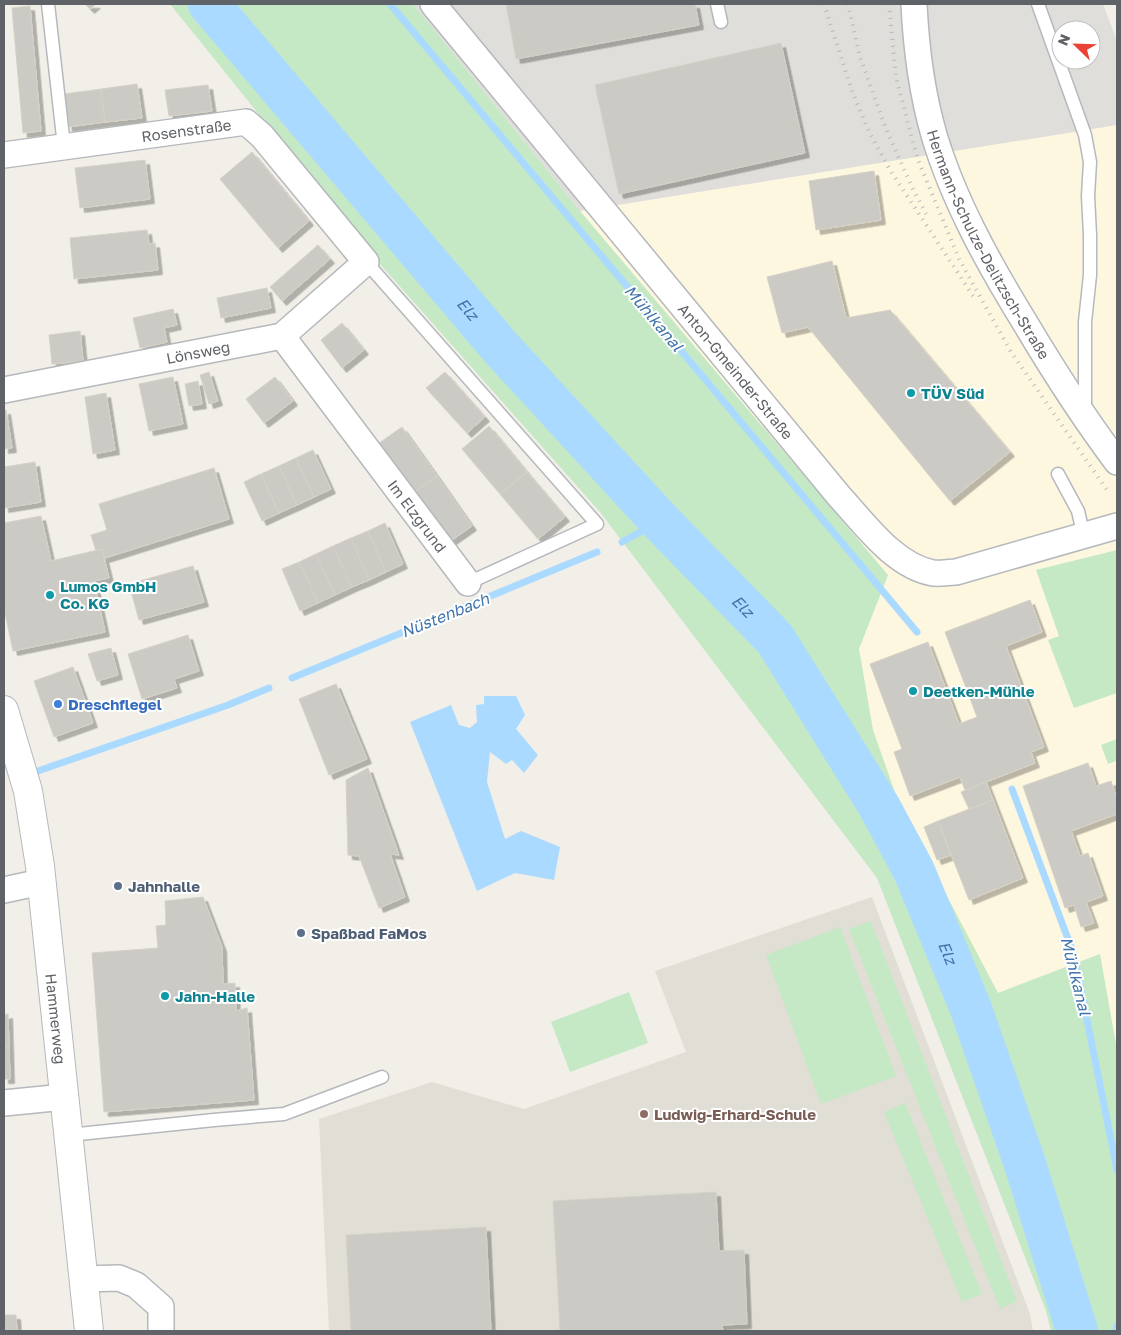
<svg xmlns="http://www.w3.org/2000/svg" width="1121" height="1335" font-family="'Golos Text',sans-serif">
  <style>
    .commercial { fill: #fef7e0 }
    .industrial { fill: #e0deda; fill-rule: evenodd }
    .education { fill: #e1ded6 }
    .green { fill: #c5e8c5 }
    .water { fill: #aadaff }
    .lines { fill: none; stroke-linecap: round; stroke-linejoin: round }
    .stream { stroke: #aadaff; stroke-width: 7 }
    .river { stroke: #aadaff; stroke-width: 42 }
    .building { fill: #cccac5; stroke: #d6d1c6; filter: url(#shadow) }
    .service-casing { stroke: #b5b8bc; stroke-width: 15 }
    .minor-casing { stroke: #b5b8bc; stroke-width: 28 }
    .tertiary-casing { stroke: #b5b8bc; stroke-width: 30 }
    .service { stroke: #fff; stroke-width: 12 }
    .minor { stroke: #fff; stroke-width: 25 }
    .tertiary { stroke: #fff; stroke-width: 28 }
    .rail { stroke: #b6b7b8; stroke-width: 4; stroke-dasharray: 1 6; stroke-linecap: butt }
    .culture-dot { fill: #0f9aa8; stroke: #fff; stroke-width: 2 }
    .shop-dot { fill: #3f7fe0; stroke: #fff; stroke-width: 2 }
    .service-dot { fill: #5c6f8a; stroke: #fff; stroke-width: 2 }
    .education-dot { fill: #8d6e63; stroke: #fff; stroke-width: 2 }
    .labels { text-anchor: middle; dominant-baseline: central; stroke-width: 4; stroke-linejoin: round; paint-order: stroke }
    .street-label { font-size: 15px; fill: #5f6368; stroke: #fff }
    .culture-label { font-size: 15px; font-weight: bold; fill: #0d838f; stroke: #fff; text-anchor: start }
    .shop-label { font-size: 15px; font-weight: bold; fill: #366cbe; stroke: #fff; text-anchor: start }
    .service-label { font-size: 15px; font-weight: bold; fill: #4e5e75; stroke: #fff; text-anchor: start }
    .education-label { font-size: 15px; font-weight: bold; fill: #785e54; stroke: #fff; text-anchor: start }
    .water-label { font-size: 16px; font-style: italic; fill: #4174aa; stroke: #fff }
  </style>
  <defs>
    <filter id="shadow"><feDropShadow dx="4.5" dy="4.5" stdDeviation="0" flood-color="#0004"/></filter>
  </defs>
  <rect width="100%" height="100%" fill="#f1efe8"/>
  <path class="commercial" d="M1117,125V1050L1099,955L998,993L900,807L873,730L859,649L888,575L580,211Z"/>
  <path class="industrial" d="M413,4H1103L1117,41V125L580,211ZM1061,30H1091V60H1061Z"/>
  <path class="education" d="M872,897L1030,1314L1033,1331H329L319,1119L432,1082L524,1109L686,1052L655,971Z"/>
  <path class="green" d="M170,4H413L580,211L888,575L859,649L873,730L900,807L998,993L1100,954L1117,1050V1331H1051L1046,1311L877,878L600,512L372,255Z
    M1117,550V693L1074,708L1048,640L1059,636L1036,570Z
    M1117,739V764L1116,761L1108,764L1101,745Z
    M871,921L1017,1301L1000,1309L849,929Z
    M840,927L896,1076L821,1104L766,955Z
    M629,992L648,1043L570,1072L551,1022Z
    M905,1103L982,1294L962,1302L884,1112Z"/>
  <path class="water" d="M484,696H516L525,715L516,729L538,755L524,773L512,760L506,764L490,752L487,782L505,839L521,831L560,847L554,880L515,873L477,891L410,722L451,705L459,725L470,728L477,722L476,705L484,704Z"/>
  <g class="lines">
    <path class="stream" d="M390,4L917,632
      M622,542L660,521
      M292,678L597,552
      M38,771L228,705L269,688
      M1012,789L1074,955L1117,1170
      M1116,1331L1117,1326"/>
    <path class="river" id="s1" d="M209,4L500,347L660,521L775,639L879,806L914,871L971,1009L1025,1164L1077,1331"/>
  </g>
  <path class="building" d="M85,4H96L90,9Z
    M506,4H695L699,25L516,59Z
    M30,6L41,131L23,133L12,8Z
    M781,43L805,153L619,194L595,85Z
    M137,84L142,118L105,122L101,89Z
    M208,85L212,111L169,116L165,90Z
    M101,89L105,122L68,127L64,94Z
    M252,152L309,221L278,248L220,179Z
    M145,160L150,199L80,208L75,168Z
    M874,171L881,220L816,230L809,181Z
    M147,230L149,244L155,243L158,270L74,279L70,238Z
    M318,245L330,259L282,301L270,287Z
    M832,261L846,318L890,310L1010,452L950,501L808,327L782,333L767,277Z
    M267,288L271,308L221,318L217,298Z
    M173,309L177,325L164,328L167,342L140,348L133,318Z
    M342,323L364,350L342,368L321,340Z
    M80,331L83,361L52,364L49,335Z
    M209,372L218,401L209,404L200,375Z
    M445,372L485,417L467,433L426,388Z
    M173,377L183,424L149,431L139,384Z
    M275,377L293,401L264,423L246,399Z
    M198,381L202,404L189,406L185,384Z
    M106,393L115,450L93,454L85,397Z
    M4,410H6L12,448L4,449Z
    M489,426L527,472L500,494L462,449Z
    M402,427L437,476L410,495L375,446Z
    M313,450L331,489L314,497L296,458Z
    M296,458L314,497L297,505L279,466Z
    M35,462L41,502L4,508V467Z
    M279,466L297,505L279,513L261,474Z
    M214,468L229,519L105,558L102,549L96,551L91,535L107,530L99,504Z
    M527,472L565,517L538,539L500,494Z
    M261,474L279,513L262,521L244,482Z
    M437,476L472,526L445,545L410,495Z
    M41,516L51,561L102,549L109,578L94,581L105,632L13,651L4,608V523Z
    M385,523L403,564L386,572L368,531Z
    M368,531L386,572L369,580L351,538Z
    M351,538L369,580L352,587L333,546Z
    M333,546L352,587L335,595L316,554Z
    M316,554L335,595L318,603L299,562Z
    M299,562L318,603L300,611L282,569Z
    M193,566L204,602L139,620L129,584Z
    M1030,600L1042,632L1006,646L1044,747L1031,752L1035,763L965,790L960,777L910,796L894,752L902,749L870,664L928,642L959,724L977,717L945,632Z
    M188,635L199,671L174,679L177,688L142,699L128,654Z
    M111,648L118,675L97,681L88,654Z
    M73,667L93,723L54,737L34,681Z
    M336,684L367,759L329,775L299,699Z
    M1088,763L1096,786L1111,781L1117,799V814L1071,831L1080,856L1088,853L1103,896L1086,902L1094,923L1081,927L1074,905L1065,908L1023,786Z
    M368,768L399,855L390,854L405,897L379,908L359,856L348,855L346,780Z
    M986,782L993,800L969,809L961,792Z
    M993,800L1023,878L969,900L938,821Z
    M938,821L951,855L937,860L924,827Z
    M203,897L222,947L223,984L235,983L236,1011L247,1008L254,1100L104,1112L92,953L158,948L156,926L166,925L165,901Z
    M8,1014L9,1046L4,1047V1015Z
    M9,1046L10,1079H4V1047Z
    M716,1192L719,1251L744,1250L747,1324L722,1325L723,1331H560L553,1201Z
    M486,1227L491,1331H351L346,1235Z
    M4,1315H16L17,1331H4Z"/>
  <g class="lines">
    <defs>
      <path id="service" d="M48,4L64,146
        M717,4L721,22
        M1038,4L1085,135L1090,162L1088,196L1090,235V275L1085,322V411
        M366,262L597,524L468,583
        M1058,474L1078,511L1084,537
        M69,1135L214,1120L284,1114L382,1077"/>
      <g id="minor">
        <path id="s2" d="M433,4L839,496C864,523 894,566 933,573C940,574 949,572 956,572L1117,526"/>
        <path id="s3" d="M914,4C916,47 922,93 934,135C954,202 990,266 1027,326C1055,373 1084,418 1117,462"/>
        <path id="s4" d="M4,155L246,122L262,136L366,262L282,336L4,390"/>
        <path id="s5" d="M282,336L468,583"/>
        <path d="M4,890L41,882"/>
        <path d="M4,1103L64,1097"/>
        <path d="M83,1279L119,1278L136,1285L161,1307V1331"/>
      </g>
      <g id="tertiary">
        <path id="s6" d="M4,710L28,791L40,866L89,1331"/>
      </g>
    </defs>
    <use href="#service" class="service-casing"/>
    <use href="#minor" class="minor-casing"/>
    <use href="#tertiary" class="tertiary-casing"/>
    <use href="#service" class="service"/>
    <use href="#minor" class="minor"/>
    <use href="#tertiary" class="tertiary"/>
    <path class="rail" d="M824,4L852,91L869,132L890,170L973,296
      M848,4L860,57L886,129L912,187L926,214
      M889,4L896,78L918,160L959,259L1011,352L1107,490"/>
  </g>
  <g class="culture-dot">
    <circle cx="911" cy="393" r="5"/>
    <circle cx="50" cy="595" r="5"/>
    <circle cx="913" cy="691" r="5"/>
    <circle cx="165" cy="996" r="5"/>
  </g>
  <circle class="shop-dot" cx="58" cy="704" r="5"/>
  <g class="service-dot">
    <circle cx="118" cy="886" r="5"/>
    <circle cx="301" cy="933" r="5"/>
  </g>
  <circle class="education-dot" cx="644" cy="1114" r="5"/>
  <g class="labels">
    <g class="street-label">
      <text stroke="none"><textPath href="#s4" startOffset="184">Rosenstraße</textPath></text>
      <text stroke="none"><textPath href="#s3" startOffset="255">Hermann-Schulze-Delitzsch-Straße</textPath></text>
      <text transform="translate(198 352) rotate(-11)">Lönsweg</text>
      <text stroke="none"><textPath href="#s2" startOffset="476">Anton-Gmeinder-Straße</textPath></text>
      <text stroke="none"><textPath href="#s5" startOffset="225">Im Elzgrund</textPath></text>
      <text stroke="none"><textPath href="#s6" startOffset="314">Hammerweg</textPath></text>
    </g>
    <g class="culture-label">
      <text x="921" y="393">TÜV Süd</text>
      <text x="60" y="586">Lumos GmbH<tspan x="60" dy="17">Co. KG</tspan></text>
      <text x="923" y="691">Deetken-Mühle</text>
      <text x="175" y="996">Jahn-Halle</text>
    </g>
    <g class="shop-label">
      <text x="68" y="704">Dreschflegel</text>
    </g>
    <g class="service-label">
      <text x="128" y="886">Jahnhalle</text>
      <text x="311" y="933">Spaßbad FaMos</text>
    </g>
    <g class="education-label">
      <text x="654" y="1114">Ludwig-Erhard-Schule</text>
    </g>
    <g class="water-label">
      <text stroke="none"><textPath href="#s1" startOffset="400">Elz</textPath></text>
      <text transform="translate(654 318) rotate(50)">Mühlkanal</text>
      <text stroke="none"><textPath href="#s1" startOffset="805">Elz</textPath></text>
      <text transform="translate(445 615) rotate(-22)">Nüstenbach</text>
      <text stroke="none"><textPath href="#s1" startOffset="1210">Elz</textPath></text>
      <text transform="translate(1076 976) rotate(76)">Mühlkanal</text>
    </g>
  </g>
  <rect width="1121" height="1335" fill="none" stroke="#5f6368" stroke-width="10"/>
  <g transform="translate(1076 45) rotate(293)"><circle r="24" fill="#ffffff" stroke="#bfc1c3"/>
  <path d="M0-4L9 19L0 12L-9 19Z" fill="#ea4335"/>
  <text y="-8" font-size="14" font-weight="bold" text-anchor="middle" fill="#5f6368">N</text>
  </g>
</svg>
